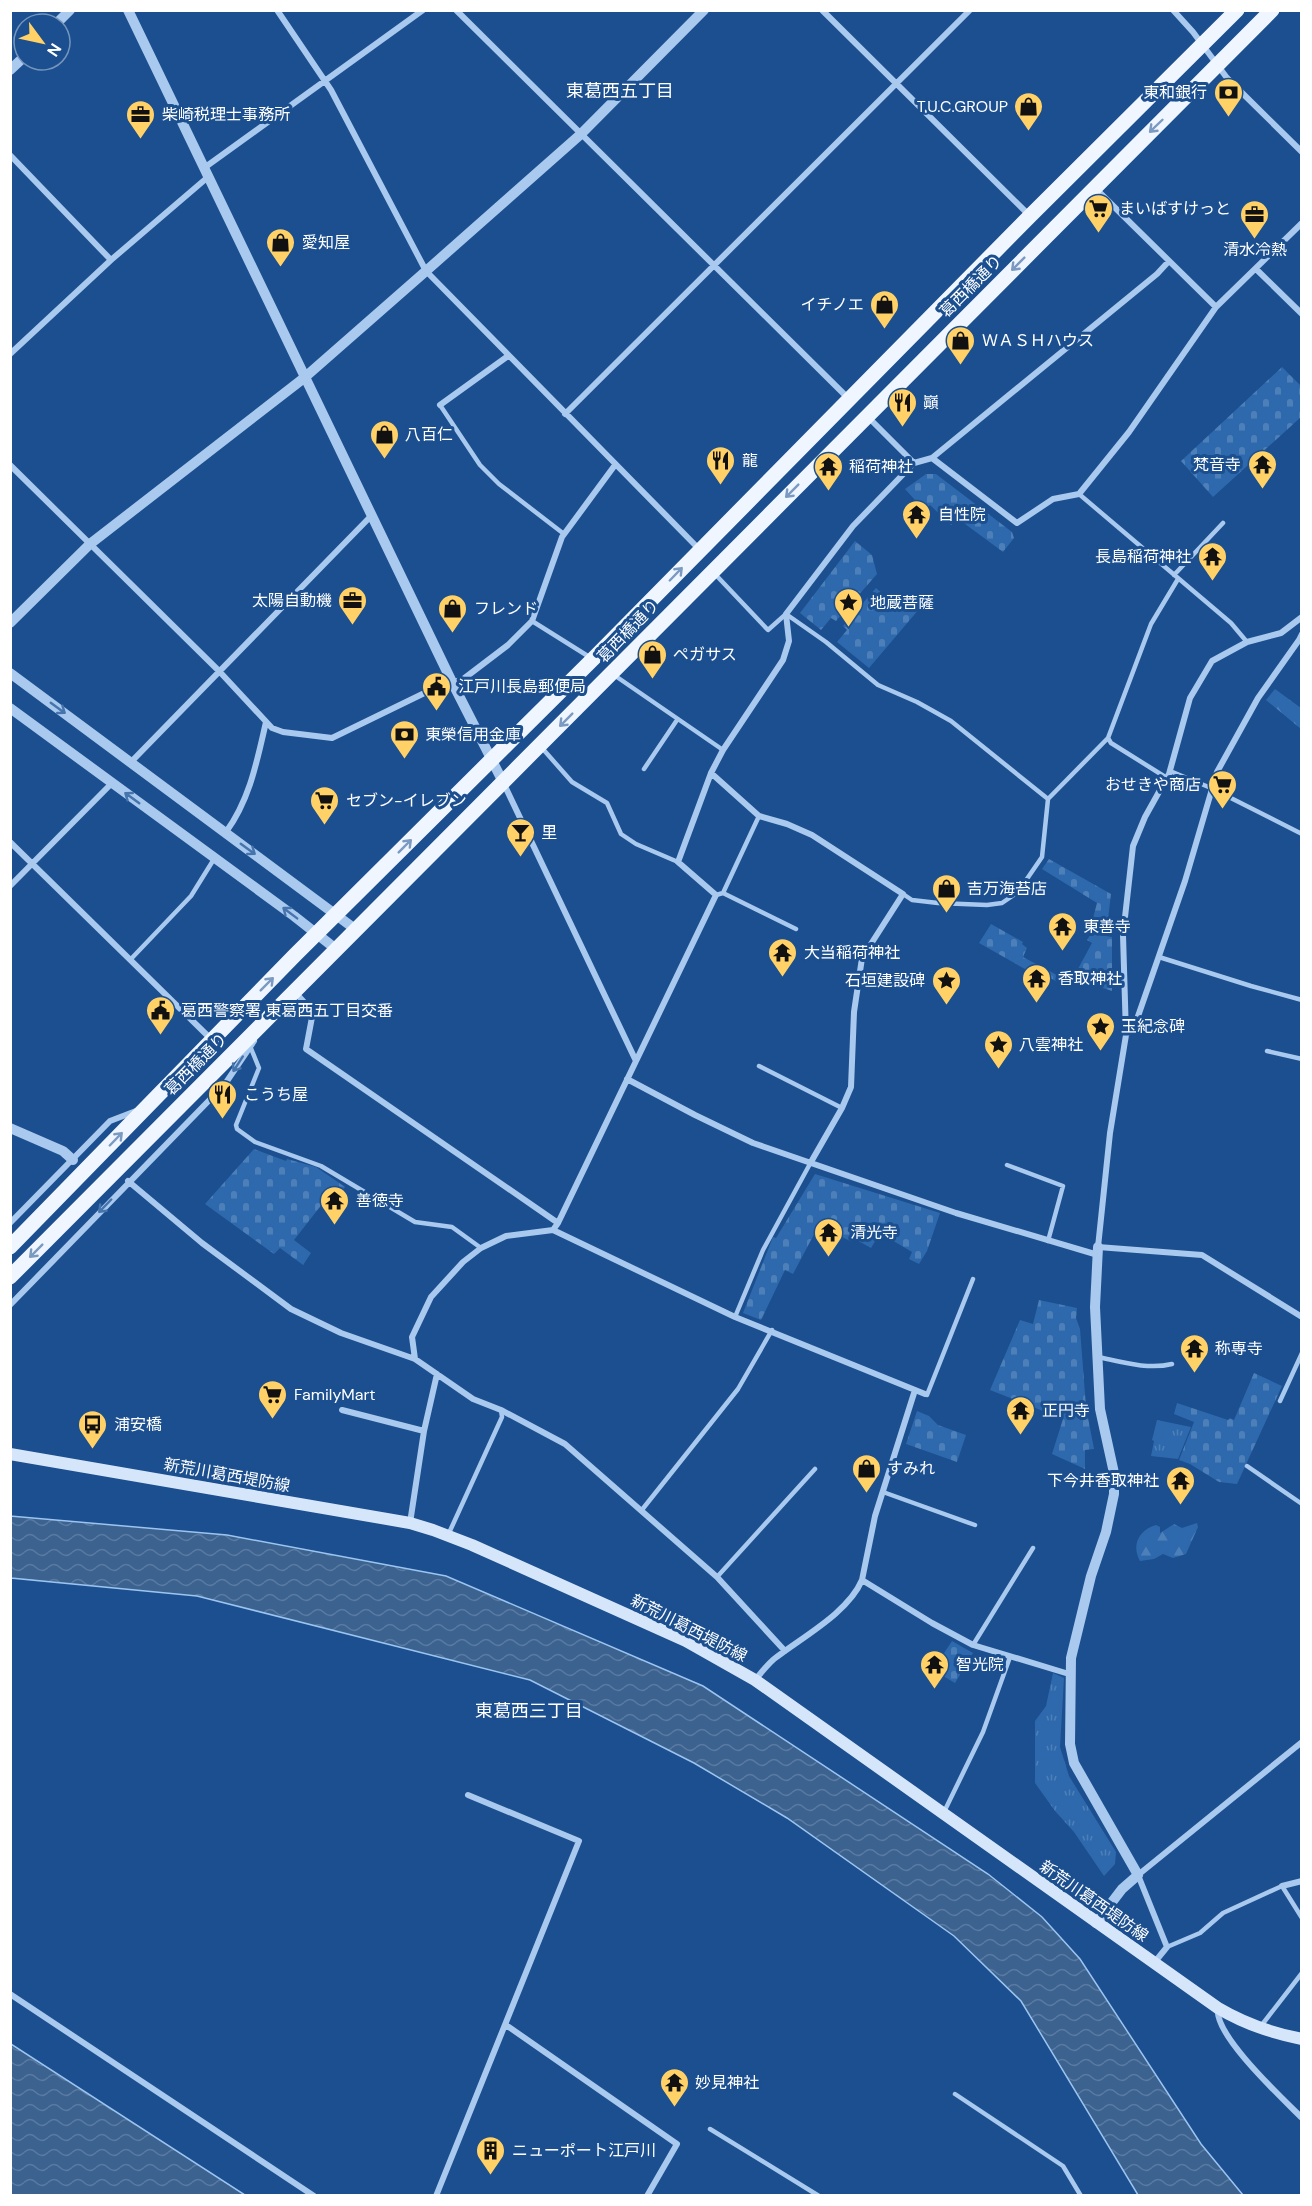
<svg xmlns="http://www.w3.org/2000/svg" width="1312" height="2206" font-family="'DM Sans','Noto Sans JP',sans-serif">
  <style>
    .grass { fill: url(#grass-tufts) }
    .forest { fill: url(#forest-firs) }
    .cemetery { fill: url(#cemetery-stones) }
    .water { fill: url(#water-waves); stroke: #9cc4f0; stroke-width: 1.5 }
    .lines { fill: none; stroke-linecap: round; stroke-linejoin: round }
    .service { stroke: #a9c9ee; stroke-width: 4.5 }
    .minor { stroke: #a9c9ee; stroke-width: 6 }
    .tertiary { stroke: #a9c9ee; stroke-width: 10 }
    .secondary { stroke: #d6e6fa; stroke-width: 12 }
    .primary { stroke: #f0f6ff; stroke-width: 15 }
    .oneway { stroke: #7b9ac1 }
    .oneway2 { stroke: #4674ac }
    .labels { text-anchor: middle; dominant-baseline: central; stroke-width: 6; stroke-linejoin: round; paint-order: stroke }
    .poi-label { font-size: 16px; fill: #fff; stroke: #1b4f8f; text-anchor: start }
    .street-label { font-size: 16px; fill: #fff; stroke: #1b4f8f }
    .neighbourhood-label { font-size: 18px; fill: #fff; stroke: #1b4f8f }
  </style>
  <defs>
    <pattern id="grass-tufts" width="24" height="20" patternUnits="userSpaceOnUse" patternTransform="scale(1.5)"><rect width="24" height="20" fill="#2e69ad"/><path d="M3 7l-1-3M5 7V3M7 7l1-3M15 17l-1-3M17 17v-4M19 17l1-3" fill="none" stroke="#4d80b9"/></pattern>
    <pattern id="forest-firs" width="22" height="20" patternUnits="userSpaceOnUse" patternTransform="scale(1.5)"><rect width="22" height="20" fill="#2e69ad"/><path d="M5 1l3.5 6h-7zM16 11l3.5 6h-7z" fill="#4d80b9"/></pattern>
    <pattern id="cemetery-stones" width="16" height="16" patternUnits="userSpaceOnUse" patternTransform="scale(1.5)"><rect width="16" height="16" fill="#2e69ad"/><path d="M2 7V4a2 2 0 0 1 4 0v3zM10 15v-3a2 2 0 0 1 4 0v3z" fill="#4d80b9"/></pattern>
    <pattern id="water-waves" width="16" height="10" patternUnits="userSpaceOnUse" patternTransform="scale(1.5)"><rect width="16" height="10" fill="#3c6290"/><path d="M0 5q4-4 8 0t8 0" fill="none" stroke="#597aa1"/></pattern>
  </defs>
  <rect width="100%" height="100%" fill="#1b4f8f"/>
  <path class="grass" d="M1157,1420L1191,1427L1178,1459L1151,1456L1154,1441L1152,1440Z
    M1053,1673L1064,1678L1060,1747L1069,1776L1116,1852L1115,1864L1104,1876L1074,1832L1055,1811L1035,1783V1721L1046,1706Z"/>
  <path class="forest" d="M1275,689L1301,708V729L1266,700Z
    M1197,1523L1198,1527L1186,1554L1173,1558L1163,1554L1154,1559L1140,1561C1131,1545 1139,1530 1156,1525L1160,1527V1533L1174,1524L1182,1528Z"/>
  <path class="cemetery" d="M1282,367L1301,386V417L1213,497L1181,461Z
    M926,474H936L1012,532L1014,538L1003,552L957,518L951,525L930,505L924,510L905,489Z
    M855,541L872,555L877,574L836,621L831,618L821,630L800,613Z
    M876,588L895,605L905,595L920,608L869,668L837,642L847,630L843,626Z
    M1049,859L1111,894L1106,936L1112,937V991L1073,978L1092,943L1087,940L1096,925L1092,922L1097,903L1042,869Z
    M991,924L1023,942L1022,944L1027,948L1023,957L1068,981L1066,986L1042,974L1039,977L979,943Z
    M254,1149L286,1161L287,1159L316,1167L345,1187L337,1198L330,1194L294,1240L311,1253L303,1265L280,1248L274,1254L205,1204Z
    M815,1174L940,1213L927,1251L919,1264L909,1259L912,1252L880,1233L871,1248L855,1239L852,1242L819,1225L793,1274L785,1270L761,1320L743,1313L773,1237L776,1238Z
    M1039,1300L1077,1308L1076,1318L1080,1329L1086,1407L1094,1449L1085,1450V1469L1052,1454L1063,1419L990,1390L1020,1320L1033,1324Z
    M1254,1373L1282,1386L1237,1484L1219,1482L1190,1464L1179,1460L1194,1422L1174,1414L1177,1403L1228,1420L1230,1418L1234,1420Z
    M917,1411L929,1416L938,1425L966,1435L957,1462L906,1444Z
    M952,1641L973,1653L955,1683L933,1670Z"/>
  <path class="water" d="M10,1516L227,1535L446,1576L703,1686L988,1874L1042,1917L1080,1959L1201,2144L1243,2195H1138L1021,2001L954,1936L787,1818L694,1763L530,1680L197,1596L11,1578Z
    M10,2044H11L245,2195H11Z"/>
  <g class="lines">
    <path class="service" d="M440,405L480,465L499,484L564,534
      M1079,494L1231,623L1247,642
      M714,573L768,630L786,614L826,642L878,685L917,702L951,721L1048,799L1042,857L1018,892L1002,903L987,905L938,903L912,900L903,894
      M1174,575L1223,523
      M532,621L591,658
      M614,675L723,750
      M1108,738L1111,743L1167,778
      M542,748L572,782L607,803L621,834L636,844L678,862
      M644,769L677,720
      M1170,771L1211,788L1302,834
      M1048,799L1108,738L1151,624L1178,579
      M723,893L796,929
      M716,895L723,893L759,816
      M1159,957L1251,986L1302,1000
      M130,960L191,896L214,859
      M250,1046L259,1068L236,1125L237,1129L255,1142L321,1166L415,1222L452,1227L481,1248
      M1267,1051L1302,1059
      M759,1066L842,1108
      M1007,1165L1063,1186L1048,1241
      M735,1317L763,1250L811,1162
      M1098,1357C1122,1362 1148,1370 1172,1364
      M925,1394L927,1395L973,1279
      M1280,1401L1302,1353
      M1247,1466L1302,1504
      M883,1492L975,1525
      M641,1511L738,1389L772,1330
      M449,1533L502,1417L501,1410
      M717,1577L815,1469
      M973,1645L1033,1548
      M944,1812L983,1732L1010,1657
      M1167,1947L1200,1933L1223,1913L1282,1886L1302,1918
      M1261,2026L1302,1973
      M955,2094L1063,2166L1081,2196
      M710,2129L819,2196"/>
    <path class="minor" d="M277,10L331,90L426,271L699,549
      M456,10L848,398
      M822,10L1030,216
      M1173,10L1193,32L1227,78L1302,152
      M10,155L111,260
      M204,168L423,10
      M1096,189L1216,307
      M1256,269L1302,314
      M10,354L111,260L208,177
      M440,405L508,356
      M565,414L970,10
      M867,416L914,463
      M932,458L1017,523L1053,499L1079,494L1129,432L1216,307L1302,223
      M10,465L219,671L272,728L283,732L332,738L443,684L462,680L508,645L532,621L562,537L615,465
      M1302,617L1281,633L1247,642L1212,661L1190,698L1169,774L1145,817L1133,846L1123,935L1126,1035L1110,1133L1098,1247L1202,1255L1302,1317
      M131,762L372,515
      M711,773L759,816L787,824L812,835L903,894L862,958L854,1012L851,1087L842,1108L811,1162
      M503,782L636,1061
      M226,832C250,799 257,761 266,722
      M10,842L211,1039
      M10,886L112,783
      M294,991L313,1012L306,1049L558,1223
      M1126,1035L1136,1022L1185,881L1217,772L1258,698L1299,640L1302,634
      M627,1079L695,1115L753,1143L956,1213L1098,1255
      M128,1181L202,1243L291,1309L341,1333L415,1359L473,1399L501,1410L565,1444L717,1577L785,1651
      M10,1223L110,1121L136,1111
      M553,1230L735,1317L925,1394
      M10,1305L225,1084L254,1041
      M415,1359L412,1337L431,1297L463,1262L481,1248L506,1236L553,1230L558,1223L716,895L678,862L711,773L723,750L783,660L789,641L786,614L853,526L914,463L932,458L1157,274L1169,261
      M342,1410L424,1431
      M410,1523L424,1431L437,1374
      M862,1580L932,1623L973,1645L1069,1674
      M755,1680C761,1673 767,1665 774,1659C802,1637 848,1613 862,1580L875,1516L915,1390
      M1282,1886L1302,1881
      M1154,1963L1167,1947L1138,1875L1302,1742
      M10,1994L314,2196
      M1218,2009C1214,2035 1282,2098 1302,2118
      M506,2025L677,2144L647,2196
      M436,2196L579,1841L468,1795"/>
    <path class="tertiary" d="M128,10L452,682L503,782
      M56,24L70,10
      M10,70L24,57
      M10,623L90,544L304,378L426,271L581,134L704,10
      M10,673L355,929
      M10,708L294,916L336,949
      M10,1128L63,1151L73,1160
      M1096,1923L1122,1889L1138,1875L1074,1763L1070,1744L1071,1658L1091,1576L1106,1532L1114,1494V1473L1100,1409L1095,1307L1098,1247"/>
    <path class="secondary" d="M10,1454L410,1523L433,1530L472,1545L686,1641L755,1680L1218,2008C1245,2024 1271,2033 1302,2039"/>
    <path class="primary" d="M10,1247L295,955L593,659L1030,216L1237,10
      M10,1277L1272,10"/>
  </g>
  <defs><path id="oneway-shaft" d="M-6 0H5M1.5-3L5.5 0L1.5 3" fill="none" stroke-width="1.6" stroke-linecap="round" stroke-linejoin="round" transform="scale(1.5)"/></defs>
  <g class="oneway">
    <use href="#oneway-shaft" transform="translate(1156 126) rotate(136)"/>
    <use href="#oneway-shaft" transform="translate(1018 264) rotate(135)"/>
    <use href="#oneway-shaft" transform="translate(792 491) rotate(135)"/>
    <use href="#oneway-shaft" transform="translate(676 574) rotate(-46)"/>
    <use href="#oneway-shaft" transform="translate(566 720) rotate(135)"/>
    <use href="#oneway-shaft" transform="translate(405 846) rotate(-45)"/>
    <use href="#oneway-shaft" transform="translate(267 984) rotate(-45)"/>
    <use href="#oneway-shaft" transform="translate(116 1139) rotate(-46)"/>
    <use href="#oneway-shaft" transform="translate(36 1251) rotate(135)"/>
  </g>
  <g class="oneway2">
    <use href="#oneway-shaft" transform="translate(58 708) rotate(36)"/>
    <use href="#oneway-shaft" transform="translate(132 798) rotate(-144)"/>
    <use href="#oneway-shaft" transform="translate(248 849) rotate(36)"/>
    <use href="#oneway-shaft" transform="translate(290 913) rotate(-143)"/>
    <use href="#oneway-shaft" transform="translate(238 1064) rotate(123)"/>
    <use href="#oneway-shaft" transform="translate(105 1206) rotate(134)"/>
  </g>
  <defs>
    <symbol id="bank-pin" viewBox="-11 -11 22 30"><path d="M0 17L-7.5 6A9.5 9.5 0 1 1 7.5 6Z" fill="#ffd166" stroke="#1b4f8f"/><path d="M-6-4H6V4H-6ZM0-2.3a2.3 2.3 0 1 0 0 4.6a2.3 2.3 0 1 0 0-4.6Z" fill="#111"/></symbol>
    <symbol id="shop-pin" viewBox="-11 -11 22 30"><path d="M0 17L-7.5 6A9.5 9.5 0 1 1 7.5 6Z" fill="#ffd166" stroke="#1b4f8f"/><path d="M-5-2.5h2.3a2.7 3.5 0 0 1 5.4 0H5L5.5 6h-11ZM-1.5-2.5h3a1.5 2.3 0 0 0-3 0Z" fill="#111"/></symbol>
    <symbol id="office-pin" viewBox="-11 -11 22 30"><path d="M0 17L-7.5 6A9.5 9.5 0 1 1 7.5 6Z" fill="#ffd166" stroke="#1b4f8f"/><path d="M-6-3h4V-5.5h4V-3h4V5H-6ZM-1-4.5V-3h2v-1.5ZM-6 0V1H6V0Z" fill="#111"/></symbol>
    <symbol id="supermarket-pin" viewBox="-11 -11 22 30"><path d="M0 17L-7.5 6A9.5 9.5 0 1 1 7.5 6Z" fill="#ffd166" stroke="#1b4f8f"/><path d="M-6-5.5h2.5l.6 2H6L4.5 2H-2.5L-4.4-4H-6ZM-1.5 3.2a1.3 1.3 0 1 0 .1 0ZM3 3.2a1.3 1.3 0 1 0 .1 0Z" fill="#111"/></symbol>
    <symbol id="restaurant-pin" viewBox="-11 -11 22 30"><path d="M0 17L-7.5 6A9.5 9.5 0 1 1 7.5 6Z" fill="#ffd166" stroke="#1b4f8f"/><path d="M-5-6h1v4h1v-4h1v4h1v-4h1v5L-1.5 .5V6h-2V.5L-5-1ZM5-6V6H3V1.5H1.5Q1.5-4 5-6Z" fill="#111"/></symbol>
    <symbol id="temple-pin" viewBox="-11 -11 22 30"><path d="M0 17L-7.5 6A9.5 9.5 0 1 1 7.5 6Z" fill="#ffd166" stroke="#1b4f8f"/><path d="M0-6L5-2H3V0L6.5 2.5H4V6H1.5V3h-3V6H-4V2.5H-6.5L-3 0V-2H-5Z" fill="#111"/></symbol>
    <symbol id="sight-pin" viewBox="-11 -11 22 30"><path d="M0 17L-7.5 6A9.5 9.5 0 1 1 7.5 6Z" fill="#ffd166" stroke="#1b4f8f"/><path d="M0-6L1.8-2.2L6-1.7L2.9 1.2L3.7 5.4L0 3.3L-3.7 5.4L-2.9 1.2L-6-1.7L-1.8-2.2Z" fill="#111"/></symbol>
    <symbol id="civic-pin" viewBox="-11 -11 22 30"><path d="M0 17L-7.5 6A9.5 9.5 0 1 1 7.5 6Z" fill="#ffd166" stroke="#1b4f8f"/><path d="M-.6-6.5H3V-4.5H.6V-3L4-1V1h2V6H-6V1h2V-1L-.6-3ZM-1.2 2.5V6h2.4V2.5Z" fill="#111"/></symbol>
    <symbol id="bar-pin" viewBox="-11 -11 22 30"><path d="M0 17L-7.5 6A9.5 9.5 0 1 1 7.5 6Z" fill="#ffd166" stroke="#1b4f8f"/><path d="M-6-5H6L.8 .8V4.5H3.5V6h-7V4.5H-.8V.8Z" fill="#111"/></symbol>
    <symbol id="bus-pin" viewBox="-11 -11 22 30"><path d="M0 17L-7.5 6A9.5 9.5 0 1 1 7.5 6Z" fill="#ffd166" stroke="#1b4f8f"/><path d="M-5-6H5V4H4V6H2V4H-2V6H-4V4H-5ZM-3.5-4V0h7V-4ZM-3.5 1.2v1.5H-2V1.2ZM2 1.2v1.5H3.5V1.2Z" fill="#111"/></symbol>
    <symbol id="building-pin" viewBox="-11 -11 22 30"><path d="M0 17L-7.5 6A9.5 9.5 0 1 1 7.5 6Z" fill="#ffd166" stroke="#1b4f8f"/><path d="M-4-6H4V6H1V3H-1V6H-4ZM-2.5-4.3h1.7v1.8h-1.7ZM.8-4.3h1.7v1.8H.8ZM-2.5-1h1.7V.8h-1.7ZM.8-1h1.7V.8H.8Z" fill="#111"/></symbol>
  </defs>
  <g fill-rule="evenodd">
    <use href="#bank-pin" x="1212" y="76" width="33" height="45"/>
    <use href="#shop-pin" x="1012" y="90" width="33" height="45"/>
    <use href="#office-pin" x="124" y="98" width="33" height="45"/>
    <use href="#supermarket-pin" x="1082" y="192" width="33" height="45"/>
    <use href="#office-pin" x="1238" y="198" width="33" height="45"/>
    <use href="#shop-pin" x="264" y="226" width="33" height="45"/>
    <use href="#shop-pin" x="868" y="288" width="33" height="45"/>
    <use href="#shop-pin" x="944" y="324" width="33" height="45"/>
    <use href="#restaurant-pin" x="886" y="386" width="33" height="45"/>
    <use href="#shop-pin" x="368" y="418" width="33" height="45"/>
    <use href="#restaurant-pin" x="704" y="444" width="33" height="45"/>
    <use href="#temple-pin" x="1246" y="448" width="33" height="45"/>
    <use href="#temple-pin" x="812" y="450" width="33" height="45"/>
    <use href="#temple-pin" x="900" y="498" width="33" height="45"/>
    <use href="#temple-pin" x="1196" y="540" width="33" height="45"/>
    <use href="#office-pin" x="336" y="584" width="33" height="45"/>
    <use href="#sight-pin" x="832" y="586" width="33" height="45"/>
    <use href="#shop-pin" x="436" y="592" width="33" height="45"/>
    <use href="#shop-pin" x="636" y="638" width="33" height="45"/>
    <use href="#civic-pin" x="420" y="670" width="33" height="45"/>
    <use href="#bank-pin" x="388" y="718" width="33" height="45"/>
    <use href="#supermarket-pin" x="1206" y="768" width="33" height="45"/>
    <use href="#supermarket-pin" x="308" y="784" width="33" height="45"/>
    <use href="#bar-pin" x="504" y="816" width="33" height="45"/>
    <use href="#shop-pin" x="930" y="872" width="33" height="45"/>
    <use href="#temple-pin" x="1046" y="910" width="33" height="45"/>
    <use href="#temple-pin" x="766" y="936" width="33" height="45"/>
    <use href="#temple-pin" x="1020" y="962" width="33" height="45"/>
    <use href="#sight-pin" x="930" y="964" width="33" height="45"/>
    <use href="#civic-pin" x="144" y="994" width="33" height="45"/>
    <use href="#sight-pin" x="1084" y="1010" width="33" height="45"/>
    <use href="#sight-pin" x="982" y="1028" width="33" height="45"/>
    <use href="#restaurant-pin" x="206" y="1078" width="33" height="45"/>
    <use href="#temple-pin" x="318" y="1184" width="33" height="45"/>
    <use href="#temple-pin" x="812" y="1216" width="33" height="45"/>
    <use href="#temple-pin" x="1178" y="1332" width="33" height="45"/>
    <use href="#supermarket-pin" x="256" y="1378" width="33" height="45"/>
    <use href="#temple-pin" x="1004" y="1394" width="33" height="45"/>
    <use href="#bus-pin" x="76" y="1408" width="33" height="45"/>
    <use href="#shop-pin" x="850" y="1452" width="33" height="45"/>
    <use href="#temple-pin" x="1164" y="1464" width="33" height="45"/>
    <use href="#temple-pin" x="918" y="1648" width="33" height="45"/>
    <use href="#temple-pin" x="658" y="2066" width="33" height="45"/>
    <use href="#building-pin" x="474" y="2134" width="33" height="45"/>
  </g>
  <g class="labels">
    <g class="poi-label">
      <text x="1207" y="92" text-anchor="end">東和銀行</text>
      <text x="1008" y="106" text-anchor="end">T.U.C.GROUP</text>
      <text x="162" y="114">柴崎税理士事務所</text>
      <text x="1119" y="208">まいばすけっと</text>
      <text x="302" y="242">愛知屋</text>
      <text x="1255" y="249" text-anchor="middle">清水冷熱</text>
      <text x="864" y="304" text-anchor="end">イチノエ</text>
      <text x="982" y="340">ＷＡＳＨハウス</text>
      <text x="923" y="402">巓</text>
      <text x="405" y="434">八百仁</text>
      <text x="742" y="460">龍</text>
      <text x="1241" y="464" text-anchor="end">梵音寺</text>
      <text x="849" y="466">稲荷神社</text>
      <text x="938" y="514">自性院</text>
      <text x="1191" y="556" text-anchor="end">長島稲荷神社</text>
      <text x="332" y="600" text-anchor="end">太陽自動機</text>
      <text x="870" y="602">地蔵菩薩</text>
      <text x="474" y="608">フレンド</text>
      <text x="673" y="654">ペガサス</text>
      <text x="458" y="686">江戸川長島郵便局</text>
      <text x="425" y="734">東榮信用金庫</text>
      <text x="1201" y="784" text-anchor="end">おせきや商店</text>
      <text x="346" y="800">セブン-イレブン</text>
      <text x="541" y="832">里</text>
      <text x="967" y="888">吉万海苔店</text>
      <text x="1083" y="926">東善寺</text>
      <text x="804" y="952">大当稲荷神社</text>
      <text x="1058" y="978">香取神社</text>
      <text x="925" y="980" text-anchor="end">石垣建設碑</text>
      <text x="181" y="1010">葛西警察署 東葛西五丁目交番</text>
      <text x="1121" y="1026">玉紀念碑</text>
      <text x="1019" y="1044">八雲神社</text>
      <text x="244" y="1094">こうち屋</text>
      <text x="356" y="1200">善徳寺</text>
      <text x="850" y="1232">清光寺</text>
      <text x="1215" y="1348">称専寺</text>
      <text x="294" y="1394">FamilyMart</text>
      <text x="1042" y="1410">正円寺</text>
      <text x="114" y="1424">浦安橋</text>
      <text x="887" y="1468">すみれ</text>
      <text x="1159" y="1480" text-anchor="end">下今井香取神社</text>
      <text x="956" y="1664">智光院</text>
      <text x="695" y="2082">妙見神社</text>
      <text x="512" y="2150">ニューポート江戸川</text>
    </g>
    <g class="street-label">
      <text transform="translate(971 286) rotate(-45)">葛西橋通り</text>
      <text transform="translate(628 631) rotate(-46)">葛西橋通り</text>
      <text transform="translate(196 1064) rotate(-45)">葛西橋通り</text>
      <text transform="translate(227 1475) rotate(10)">新荒川葛西堤防線</text>
      <text transform="translate(689 1628) rotate(27)">新荒川葛西堤防線</text>
      <text transform="translate(1094 1901) rotate(35)">新荒川葛西堤防線</text>
    </g>
    <g class="neighbourhood-label">
      <text x="620" y="91">東葛西五丁目</text>
      <text x="529" y="1711">東葛西三丁目</text>
    </g>
  </g>
  <rect width="1312" height="2206" fill="none" stroke="#ffffff" stroke-width="24"/>
  <g transform="translate(42 42) rotate(123)"><circle r="28" fill="#1b4f8f" stroke="#7695bc" stroke-width="1.5"/>
  <path d="M0-4.5L10 22L0 15L-10 22Z" fill="#ffd166"/>
  <text y="-9" font-size="16" font-weight="bold" text-anchor="middle" fill="#ffffff">N</text>
  </g>
</svg>
